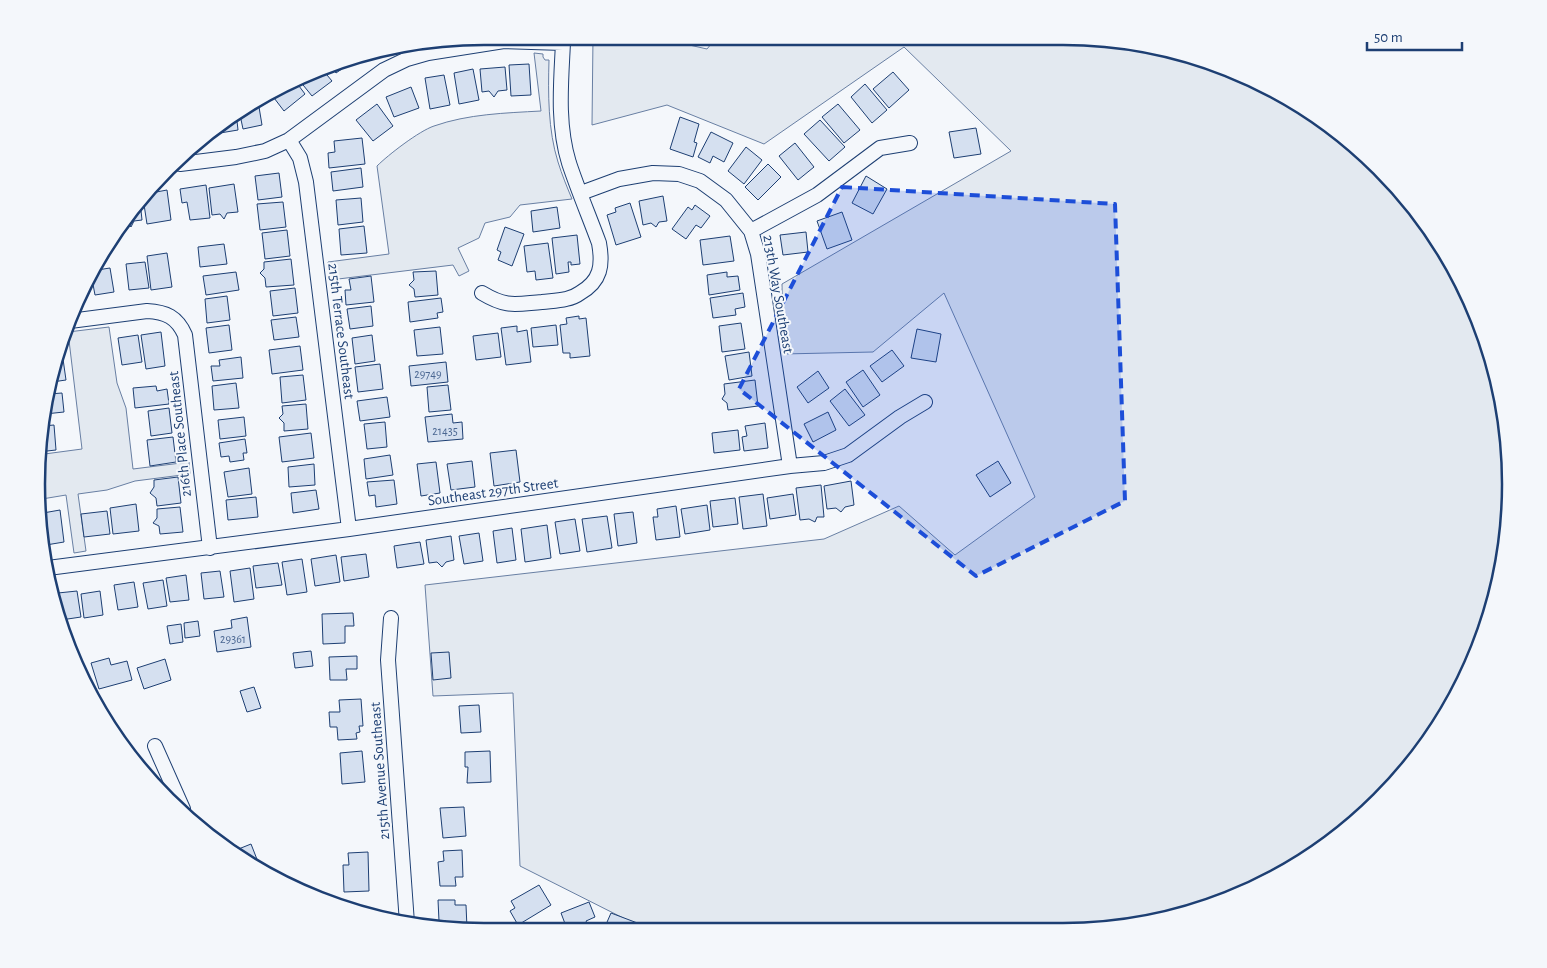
<svg xmlns="http://www.w3.org/2000/svg" width="1547" height="968" font-family="'Alegreya Sans',sans-serif">
  <style>
    .green { fill: #e3e9f0; stroke: #687fa3 }
    .building { fill: #d5e0f0; stroke: #1d3f73 }
    .lines { fill: none; stroke-linecap: round; stroke-linejoin: round }
    .minor-casing { stroke: #1d3f73; stroke-width: 16 }
    .minor { stroke: #f4f7fb; stroke-width: 14 }
    .marked { fill: #1d4ed8; fill-opacity: 0.2; stroke: #1d4ed8; stroke-width: 4; stroke-dasharray: 10 6; stroke-linejoin: round }
    .labels { text-anchor: middle; dominant-baseline: central; stroke-width: 4; stroke-linejoin: round; paint-order: stroke }
    .number-label { font-size: 12px; fill: #4b6792 }
    .street-label { font-size: 15px; fill: #1d3f73; stroke: #f4f7fb }
    .rim { fill: none; stroke: #1d3f73; stroke-width: 2.5 }
  </style>
  <rect width="100%" height="100%" fill="#f4f7fb"/>
  <path class="green" d="M593,37H654L707,49L716,38L1121,40L1234,70L1336,129L1400,189L1451,260L1487,340L1507,426L1510,514L1495,600L1464,682L1418,757L1358,821L1287,872L1207,908L1093,931L645,929L520,866L513,693L433,696L425,585L824,539L899,506L955,555L1035,497L944,293L873,352L783,354L782,284L1011,151L904,47L764,144L667,105L592,125Z
    M534,53L543,54V57L545,60H549C548,94 548,130 558,162C562,175 567,187 572,199L520,205L510,217L485,223L479,238L458,248L469,271L459,276L453,265L330,280L328,262L389,254L377,166C388,155 419,131 434,126C468,114 505,113 541,111Z
    M109,327L117,383L126,408L133,469L189,462L190,474L135,481L107,490L78,494L86,551L74,553L66,495L42,499L37,455L82,449L68,332Z"/>
  <path class="building" d="M349,58L352,62L336,73L330,65L340,60Z
    M529,64L531,95L511,96L509,65Z
    M505,67L507,90L498,91L494,97L489,91L482,92L480,69Z
    M322,69L332,81L312,96L299,80Z
    M473,69L479,100L459,104L454,73Z
    M893,72L909,90L889,108L873,89Z
    M444,75L450,105L430,109L425,78Z
    M296,82L305,94L284,111L271,94Z
    M865,84L887,110L872,123L851,97Z
    M411,87L419,108L394,117L386,97Z
    M258,101L262,125L243,129L239,110Z
    M377,104L393,126L373,141L356,120Z
    M838,104L860,130L844,143L822,117Z
    M236,112L238,130L214,134V132Z
    M680,117L699,124L694,142L697,143L693,157L670,149Z
    M820,120L845,147L829,161L804,134Z
    M976,128L981,154L954,158L949,132Z
    M711,132L733,143L724,162L713,156L710,163L698,157Z
    M362,138L365,164L329,168L328,153L335,152L334,141Z
    M795,143L814,167L798,180L779,156Z
    M746,147L762,160L744,184L728,171Z
    M768,164L781,177L758,200L745,187Z
    M361,168L363,187L333,191L331,172Z
    M279,173L282,197L258,200L255,176Z
    M866,176L887,189L873,214L852,203Z
    M234,184L238,212L227,213L224,219L220,214L212,215L209,188Z
    M206,185L210,218L190,220L187,202L182,203L180,189Z
    M167,190L171,220L147,224L143,198L152,197L151,193Z
    M663,196L667,221L659,222L656,227L651,223L643,225L639,201Z
    M361,198L363,222L338,225L336,200Z
    M140,201L142,220L134,221L131,227L126,221L123,222L129,212Z
    M283,202L286,227L260,230L257,204Z
    M630,203L641,237L616,245L607,215L616,212L615,208Z
    M695,205L710,216L701,228L696,225L686,239L672,229L688,207L692,210Z
    M557,207L560,228L533,232L531,211Z
    M842,212L852,240L827,249L817,221Z
    M364,226L367,253L341,255L339,229Z
    M505,227L524,234L512,266L498,260L501,252L497,250Z
    M287,230L290,256L265,259L262,233Z
    M806,232L808,252L783,255L780,235Z
    M577,235L580,264L571,265V262H568L569,272L556,274L552,238Z
    M730,236L734,261L703,265L700,240Z
    M548,243L553,278L536,280L535,271L527,272L524,246Z
    M224,244L227,264L200,267L198,247Z
    M167,253L172,287L151,290L147,256Z
    M291,259L294,285L266,287L265,278L260,273L264,269V262Z
    M145,262L149,288L129,290L126,264Z
    M110,268L114,292L95,295L92,279L97,270Z
    M436,271L438,295L415,297L414,289L409,285L414,280L413,272Z
    M236,272L239,290L206,295L203,276Z
    M727,272V277L738,276L740,290L709,295L707,275Z
    M371,276L374,302L346,305L345,290H351L349,279Z
    M295,288L298,313L273,316L270,291Z
    M743,293L745,307L735,309L736,315L713,318L710,298Z
    M227,296L230,320L207,323L205,299Z
    M441,298L443,312L437,313L438,318L410,322L408,302Z
    M371,306L373,326L350,329L347,309Z
    M579,316V319L586,318L590,356L570,358V353H563L560,325L567,324L566,318Z
    M296,317L299,337L274,340L271,320Z
    M741,323L745,349L722,352L719,326Z
    M229,325L232,350L209,353L206,328Z
    M556,325L558,345L533,347L531,328Z
    M517,326V332L527,330L531,362L506,365L501,328Z
    M440,327L443,354L417,356L414,330Z
    M917,329L941,334L936,362L911,358Z
    M161,332L165,366L146,369L141,335Z
    M498,333L501,357L476,360L473,336Z
    M138,335L142,362L122,365L118,338Z
    M372,335L375,361L355,364L352,338Z
    M61,345L66,380L52,382L59,346Z
    M300,346L303,370L272,374L269,350Z
    M892,350L904,366L882,382L870,366Z
    M749,352L752,376L729,380L725,356Z
    M241,357L243,378L213,381L211,366H220L219,360Z
    M446,362L448,382L411,386L409,366Z
    M380,364L383,389L358,392L355,367Z
    M863,370L880,395L863,407L846,382Z
    M818,371L829,388L808,403L797,387Z
    M303,375L306,400L282,403L280,377Z
    M755,380L758,406L728,410L727,403L722,399L725,394L724,384Z
    M236,383L239,408L214,410L212,386Z
    M448,385L451,410L429,412L427,387Z
    M156,386L157,391L167,389L169,404L135,408L133,388Z
    M845,389L865,415L849,426L830,401Z
    M62,393L64,412L45,414L49,394Z
    M387,397L390,417L360,421L357,401Z
    M306,404L308,429L284,431V423L279,418L283,414L282,406Z
    M169,408L172,433L151,436L148,411Z
    M828,412L836,430L813,442L804,424Z
    M452,414L453,423L462,422L463,439L428,442L425,417Z
    M244,417L246,436L220,439L218,420Z
    M385,422L387,447L367,449L364,424Z
    M765,423L768,448L744,451L742,437L747,436L745,426Z
    M54,425L56,450L38,452L43,426Z
    M738,430L740,450L714,453L712,433Z
    M311,433L314,458L282,462L279,437Z
    M173,437L176,462L150,466L147,440Z
    M245,439L247,453H243L244,460L230,462L229,456L221,457L219,443Z
    M516,450L520,482L494,486L490,453Z
    M390,455L393,475L366,479L364,459Z
    M472,461L475,487L451,490L447,464Z
    M998,461L1011,483L990,497L976,475Z
    M436,462L440,493L421,496L417,464Z
    M314,464L315,485L289,487L288,467Z
    M249,468L252,494L228,497L224,472Z
    M178,477L181,503L157,506L156,498L150,493L154,487V480Z
    M394,480L397,504L376,507L375,495L369,496L367,482Z
    M851,481L854,505L845,507L841,512L836,508L827,509L824,486Z
    M821,485L824,517H817L815,522L809,519L800,520L796,488Z
    M316,490L319,509L293,513L291,493Z
    M763,494L767,526L743,529L739,497Z
    M793,494L796,515L770,519L767,498Z
    M256,497L258,517L228,520L226,500Z
    M735,498L738,524L713,527L710,501Z
    M136,504L139,531L113,534L110,508Z
    M707,505L710,530L685,534L681,509Z
    M676,506L680,537L656,540L653,517H658L657,509Z
    M180,507L183,532L160,534L159,526L153,523L157,518V509Z
    M60,510L64,542L46,545L43,513Z
    M107,511L110,534L84,537L81,514Z
    M633,512L637,543L618,546L614,514Z
    M607,516L612,548L587,552L582,519Z
    M575,519L580,551L560,554L555,522Z
    M547,525L551,558L525,562L521,529Z
    M512,528L516,560L497,563L493,531Z
    M479,533L483,561L464,564L459,536Z
    M451,536L454,560L446,562L442,567L437,562L429,563L426,540Z
    M420,542L424,564L397,568L394,546Z
    M366,554L369,577L344,581L341,557Z
    M336,555L340,582L315,586L311,559Z
    M302,559L307,592L287,595L282,562Z
    M278,563L282,585L256,588L253,566Z
    M250,568L254,599L234,602L230,571Z
    M220,571L224,597L204,599L201,573Z
    M186,575L189,600L170,602L166,578Z
    M163,580L167,606L148,609L143,583Z
    M134,582L138,607L118,610L114,585Z
    M77,591L81,617L61,620L58,593Z
    M100,591L103,615L84,618L81,594Z
    M353,613L354,626H345V643L323,644L322,614Z
    M247,617L251,647L217,652L214,631L232,628L231,620Z
    M198,621L200,636L185,638L184,623Z
    M181,624L183,642L170,644L167,626Z
    M311,651L313,666L295,668L293,653Z
    M449,652L451,678L433,680L431,653Z
    M357,656V669H346L347,680H330L329,657Z
    M109,658L111,665L127,661L132,680L99,689L91,663Z
    M165,659L171,680L144,689L137,668Z
    M254,687L261,708L247,712L240,691Z
    M361,699L363,726H359L360,732L356,733L357,739L338,740L337,727H330L329,712H340L339,700Z
    M479,705L481,732L461,733L459,706Z
    M362,751L365,782L342,784L340,753Z
    M490,751L491,782L467,783L468,767H465V752Z
    M464,807L466,836L443,838L440,808Z
    M251,844L260,867L237,854L236,850Z
    M462,850L463,877H455L456,886H440L438,862L444,861L443,851Z
    M368,852L369,891L344,892L343,865H349L348,853Z
    M539,885L551,905L518,925L510,911L515,908L511,901Z
    M438,900H455V905H466L467,928H446V921H439Z
    M589,902L595,917L586,921L589,928L567,929L561,913Z
    M611,913L640,924L638,929H604Z"/>
  <g class="lines">
    <defs>
      <path id="minor" d="M289,140L300,158L306,182L349,529
        M180,164L236,157L265,151L289,140L384,70L407,59L428,53L504,41L563,43
        M581,193L619,179L653,173L679,174L700,181L726,200L751,231L758,254L790,466
        M751,231L817,195L880,148L910,143
        M482,293C507,308 515,304 542,302C550,301 558,301 566,299C571,298 576,296 580,293C601,281 603,265 599,243C589,216 578,190 569,163C557,124 561,83 563,43L565,37
        M70,321L147,311C166,312 177,317 185,335L210,548
        M48,568L349,529L790,466L824,463L848,455L900,417L925,402
        M391,618L388,660L407,923
        M155,746L183,809"/>
    </defs>
    <use href="#minor" class="minor-casing"/>
    <use href="#minor" class="minor"/>
  </g>
  <path class="marked" d="M842,187L1115,204L1125,501L976,576L739,389Z"/>
  <g class="labels">
    <g class="number-label">
      <text x="428" y="374">29749</text>
      <text x="445" y="431">21435</text>
      <text x="233" y="639">29361</text>
    </g>
    <g class="street-label">
      <text transform="translate(778 294) rotate(80)">213th Way Southeast</text>
      <text transform="translate(341 331) rotate(83)">215th Terrace Southeast</text>
      <text transform="translate(180 434) rotate(-96)">216th Place Southeast</text>
      <text transform="translate(493 492) rotate(-8)">Southeast 297th Street</text>
      <text transform="translate(380 771) rotate(-94)">215th Avenue Southeast</text>
    </g>
  </g>
  <path d="M0 0H1547V968H0ZM484 45H1063A439 439 0 0 1 1502 484V484A439 439 0 0 1 1063 923H484A439 439 0 0 1 45 484V484A439 439 0 0 1 484 45Z" fill="#f4f7fb" fill-rule="evenodd"/>
  <path class="rim" d="M484 45H1063A439 439 0 0 1 1502 484V484A439 439 0 0 1 1063 923H484A439 439 0 0 1 45 484V484A439 439 0 0 1 484 45Z"/>
  <path d="M1367 42v8h95v-8" fill="none" stroke="#1d3f73" stroke-width="2.5"/>
  <text x="1374" y="42" font-size="15" fill="#1d3f73" stroke="#f4f7fb" stroke-width="4" paint-order="stroke">50 m</text>
</svg>
